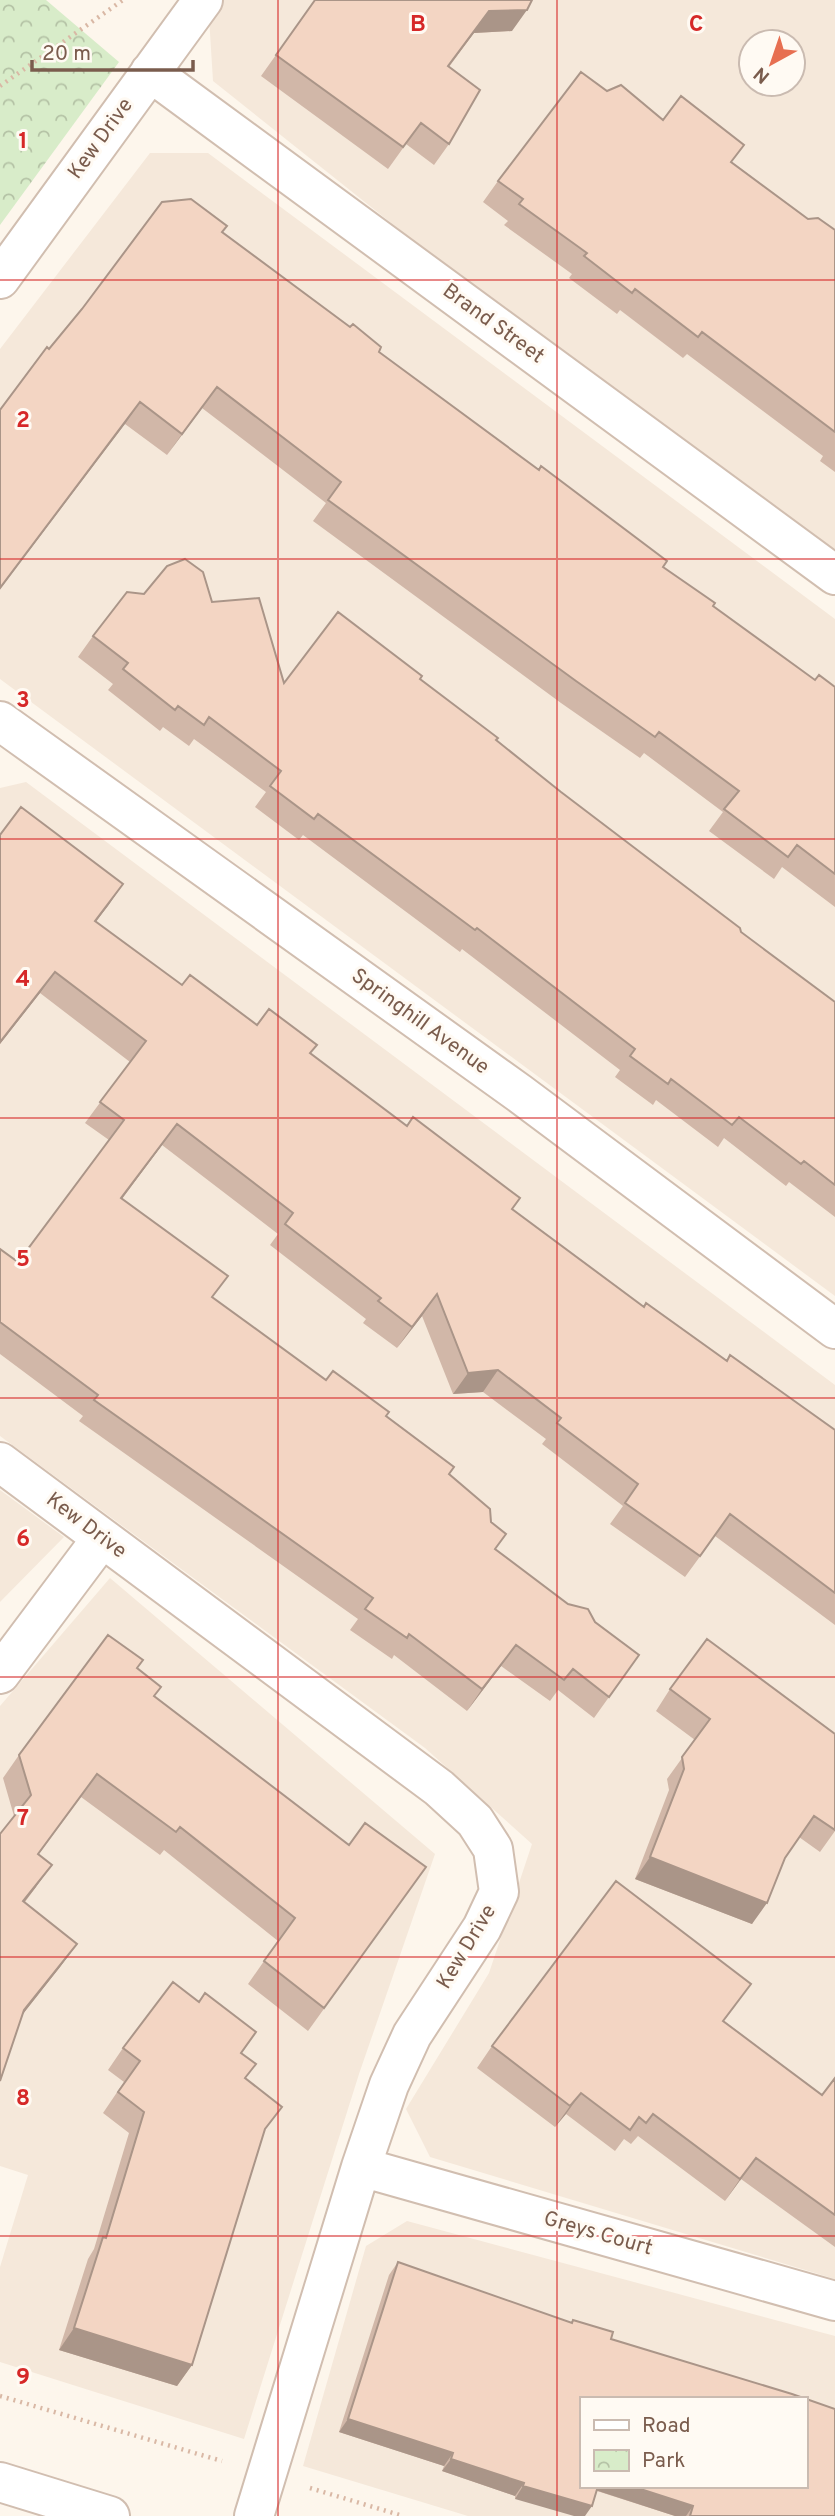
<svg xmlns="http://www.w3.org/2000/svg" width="835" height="2516" font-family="Overpass,sans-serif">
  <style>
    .residential { fill: #f5e8da; fill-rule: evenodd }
    .park { fill: url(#park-crowns) }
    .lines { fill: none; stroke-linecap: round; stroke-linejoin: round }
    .minor-casing { stroke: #d1beb0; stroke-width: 42 }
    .tertiary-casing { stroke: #d1beb0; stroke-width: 42 }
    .path { stroke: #d9b8a5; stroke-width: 4.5; stroke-dasharray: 2 5; stroke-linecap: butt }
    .minor { stroke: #fff; stroke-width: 38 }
    .tertiary { stroke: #fff; stroke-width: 38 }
    .wall { fill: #d1b7a8 }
    .shaded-wall { fill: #aa9588 }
    .building { fill: #f3d5c3; stroke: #aa9588; stroke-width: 2 }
    .grid { fill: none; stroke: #d62828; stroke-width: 2; stroke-opacity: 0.55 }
    .labels { text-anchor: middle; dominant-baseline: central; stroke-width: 6; stroke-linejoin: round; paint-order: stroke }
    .street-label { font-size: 21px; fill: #7a5c4d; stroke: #fffaf3 }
    .grid-label { font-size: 23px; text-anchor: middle; font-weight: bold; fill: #d62828; stroke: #fffaf3; stroke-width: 6; stroke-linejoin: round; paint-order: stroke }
  </style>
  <defs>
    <pattern id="park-crowns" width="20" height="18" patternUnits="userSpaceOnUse" patternTransform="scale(1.75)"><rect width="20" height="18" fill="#d8ecc9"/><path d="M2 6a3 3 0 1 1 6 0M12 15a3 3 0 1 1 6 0" fill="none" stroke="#b4c2a5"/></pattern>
  </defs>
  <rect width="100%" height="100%" fill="#fdf6ec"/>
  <path class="residential" d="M222,0H835V555L464,281L213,81L209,17ZM751,42H793V84H751Z
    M150,153H208L835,619V1296L0,679V349Z
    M26,782L835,1385V2279L430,2157L406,2109L489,1973L532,1844L425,1748L0,1436V788Z
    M0,1490L64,1537L0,1602Z
    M110,1578L435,1854L359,2074L244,2439L0,2362V2267L28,2175L0,2166V1706Z
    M407,2221L835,2336V2516H468L303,2466L366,2246ZM581,2399H805V2486H581Z"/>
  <path class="park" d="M0,0H46L119,62L0,225Z"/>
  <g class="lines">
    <defs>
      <path id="minor" d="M150,72L835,575
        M0,279L203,0
        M0,721L519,1093L835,1329
        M0,1462L439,1788L475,1821L493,1849L499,1892L482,1928L412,2035L389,2085L361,2167L254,2516
        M0,1674L102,1538
        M361,2167L835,2301"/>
      <path id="tertiary" d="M0,2482L110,2516"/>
    </defs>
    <use href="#minor" class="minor-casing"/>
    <use href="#tertiary" class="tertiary-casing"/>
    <path class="path" d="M0,86L123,0
      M0,2396L222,2461
      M310,2488L403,2516"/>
    <use href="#minor" class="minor"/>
    <use href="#tertiary" class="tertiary"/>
  </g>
  <path class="wall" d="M315,0L512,31L474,33L449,67V144L434,165L406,144L388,169L261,76Z
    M607,91L663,120L732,162L808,219L835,230V472L820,461L823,456L687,354L683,358L620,310L617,314L569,278L572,274L504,225L508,221L483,202L498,181Z
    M222,232L379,352L538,469L541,466L663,567L713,606L815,680L835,687V907L782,867L774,879L709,831L723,812L644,753L640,758L561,703L313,521L326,503L202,408L167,455L125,424L49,349Z
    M212,602L284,683L420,679L561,792L741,932L835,1002V1217L789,1182L786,1186L724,1138L718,1147L656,1100L653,1105L615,1077L620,1070L462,949L460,952L303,835L299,840L255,807L266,792L194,739L189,746L163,727L160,731L108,690L113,684L78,657L93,636Z
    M0,835L123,884L96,922L182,985L310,1053L512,1209L644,1307L835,1430V1625L715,1536L685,1577L610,1524L623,1506L542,1444L546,1439L483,1392L453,1394L422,1316L397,1348L363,1323L366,1319L270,1245L278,1234L162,1145L122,1199L213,1298L326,1380L386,1416L449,1474L491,1522L495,1549L568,1604L595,1622L639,1655L594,1718L558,1690L550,1701L501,1666L467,1711L394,1655L392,1659L350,1630L358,1619L79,1421L83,1416L0,1354V1249L18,1262L109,1140L85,1123L130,1062L40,993L0,1044Z
    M137,1669L154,1696L349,1845L426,1867L308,2031L248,1984L278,1941L164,1850L160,1855L81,1797L39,1854L36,1887L25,1902L77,1944L60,1967L22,2015L14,1816L3,1778L19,1755Z
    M670,1689L835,1734V1831L820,1852L799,1837L785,1858L752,1924L635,1879L669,1790L667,1779L695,1740L656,1711Z
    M199,2002L256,2032L242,2053L245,2078L264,2131L192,2365L177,2386L59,2350L88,2259L94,2249L129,2133L103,2113L124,2082L108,2070L123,2048Z
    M736,2005L724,2021L822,2095L835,2078V2247L741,2179L725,2201L638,2136L631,2144L624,2139L615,2151L566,2114L555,2127L477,2068L492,2046Z
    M398,2262L571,2323L573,2320L611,2339L835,2516H675L597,2491L515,2499V2496L442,2471L444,2466L339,2432L389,2275Z"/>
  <path class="shaded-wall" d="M527,10L512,31L474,33L433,87L489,11Z
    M217,387L202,408L167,455L182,434Z
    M140,402L125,424L0,589V588Z
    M123,884L108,906L80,942L95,921Z
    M55,972L40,993L0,1044V1042Z
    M177,1124L162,1145L106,1220L121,1198Z
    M437,1294L422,1316L397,1348L412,1327Z
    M498,1370L483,1392L453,1394L468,1373Z
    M516,1645L501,1666L467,1711L482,1689Z
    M650,1857L767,1903L752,1924L635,1879Z
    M52,1865L36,1887L7,1924L23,1901Z
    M77,1944L60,1967L8,2033L24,2010Z
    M581,2093L566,2114L555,2127L570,2106Z
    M756,2158L741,2179L725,2201L740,2179Z
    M74,2328L192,2365L177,2386L59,2350Z
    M348,2419L453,2453L444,2466L339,2432Z
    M451,2459L524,2483L515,2496L442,2471Z
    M523,2486L592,2506L585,2516H574L515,2499Z
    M595,2486H631L693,2506L686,2516H675L592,2489Z"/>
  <path class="building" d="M315,0H532L527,10L489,11L448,66L480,90L449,144L421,123L403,147L276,55Z
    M581,72L607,91L621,85L663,120L681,96L744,145L731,162L808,219L818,218L835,230V432L702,332L698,337L635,289L632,293L584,256L587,253L519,204L523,199L498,181Z
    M191,199L227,226L222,232L350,327L353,324L381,347L379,352L539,470L541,466L667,561L663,567L715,603L713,606L815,680L819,675L835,687V874L797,845L788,857L724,809L739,791L659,732L655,737L576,681L328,500L341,482L217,387L182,434L140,402L0,588V410L47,347L49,349L82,309L162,202Z
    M185,559L203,572L212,602L259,598L284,683L338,612L422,676L420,679L498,738L496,740L561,792L740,928L741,932L835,1002V1185L804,1161L801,1164L739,1117L732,1125L671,1079L668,1084L630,1056L635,1049L477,928L475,930L318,814L314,819L270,786L281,771L209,717L204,725L178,706L175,710L123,669L128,663L93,636L127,592L144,594L167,566Z
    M21,807L123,884L95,921L182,985L190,975L257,1025L269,1009L317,1045L310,1053L407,1126L413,1117L520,1198L512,1209L644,1307L646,1303L727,1361L730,1355L835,1430V1593L730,1514L700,1556L625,1503L638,1484L557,1423L561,1418L498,1370L468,1373L437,1294L412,1327L378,1301L381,1298L285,1224L293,1213L177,1124L121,1198L228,1276L212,1297L326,1380L333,1371L389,1412L386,1416L454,1467L449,1474L490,1509L491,1522L506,1534L495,1549L568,1604L588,1609L595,1622L639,1655L609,1697L573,1669L564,1680L516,1645L482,1689L409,1634L407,1638L365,1609L373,1598L94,1400L98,1395L0,1322V1249L18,1262L124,1120L100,1102L146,1041L55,972L0,1042V835Z
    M108,1635L143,1660L137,1668L161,1687L154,1696L349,1845L365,1823L426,1867L324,2008L264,1961L295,1918L180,1827L176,1832L97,1774L38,1854L52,1865L23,1901L77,1944L24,2010L0,2081V1834L31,1795L19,1755Z
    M707,1639L835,1734V1830L814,1816L785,1858L767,1903L650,1857L684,1769L682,1757L710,1719L670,1689Z
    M616,1881L751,1984L723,2021L822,2095L835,2078V2215L756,2158L740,2179L653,2114L646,2123L639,2117L630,2130L581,2093L570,2106L492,2046Z
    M173,1982L199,2002L205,1993L256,2032L241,2053L256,2064L245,2078L282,2107L265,2129L192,2365L74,2328L103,2237L106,2238L144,2112L118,2092L140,2061L123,2048Z
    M398,2262L572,2323L573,2320L613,2332L611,2339L792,2394L835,2409V2516H690L693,2506L631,2486H805V2399H581V2486H598L592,2506L523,2486L524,2483L451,2459L453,2453L348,2419Z"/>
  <path class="grid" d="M278,0V2516M557,0V2516M0,280H835M0,559H835M0,839H835M0,1118H835M0,1398H835M0,1677H835M0,1957H835M0,2236H835"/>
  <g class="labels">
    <g class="street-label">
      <text transform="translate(101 139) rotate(-54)">Kew Drive</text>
      <text transform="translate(493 324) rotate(36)">Brand Street</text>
      <text transform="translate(420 1022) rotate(36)">Springhill Avenue</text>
      <text transform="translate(86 1526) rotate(37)">Kew Drive</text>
      <text transform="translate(467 1947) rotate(-59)">Kew Drive</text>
      <text transform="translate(598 2234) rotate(16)">Greys Court</text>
    </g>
  </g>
  <g class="grid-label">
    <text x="418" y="31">B</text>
    <text x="696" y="31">C</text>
    <text x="23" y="148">1</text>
    <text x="23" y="427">2</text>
    <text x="23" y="707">3</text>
    <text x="23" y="986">4</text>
    <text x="23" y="1266">5</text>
    <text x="23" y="1546">6</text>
    <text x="23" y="1825">7</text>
    <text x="23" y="2105">8</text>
    <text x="23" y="2384">9</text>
  </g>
  <rect x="580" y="2397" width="228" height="91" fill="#fffaf3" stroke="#cabbb1" stroke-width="2"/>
  <rect x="594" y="2420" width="35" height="10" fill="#ffffff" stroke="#cabbb1" stroke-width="2"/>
  <text x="642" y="2432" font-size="21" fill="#7a5c4d">Road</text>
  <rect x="594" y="2450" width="35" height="21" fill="url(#park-crowns)" stroke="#cabbb1" stroke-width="2"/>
  <text x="642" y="2467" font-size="21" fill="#7a5c4d">Park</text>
  <g transform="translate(772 63) rotate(220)"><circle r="33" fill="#fffaf3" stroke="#cabbb1" stroke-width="2"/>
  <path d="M0-5L12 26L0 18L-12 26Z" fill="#e76f51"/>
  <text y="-10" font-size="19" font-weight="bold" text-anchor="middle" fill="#7a5c4d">N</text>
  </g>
  <path d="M32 60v10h161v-10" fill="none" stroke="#7a5c4d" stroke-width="3.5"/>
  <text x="42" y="60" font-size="21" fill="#7a5c4d" stroke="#fffaf3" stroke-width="5" paint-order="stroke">20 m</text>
</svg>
